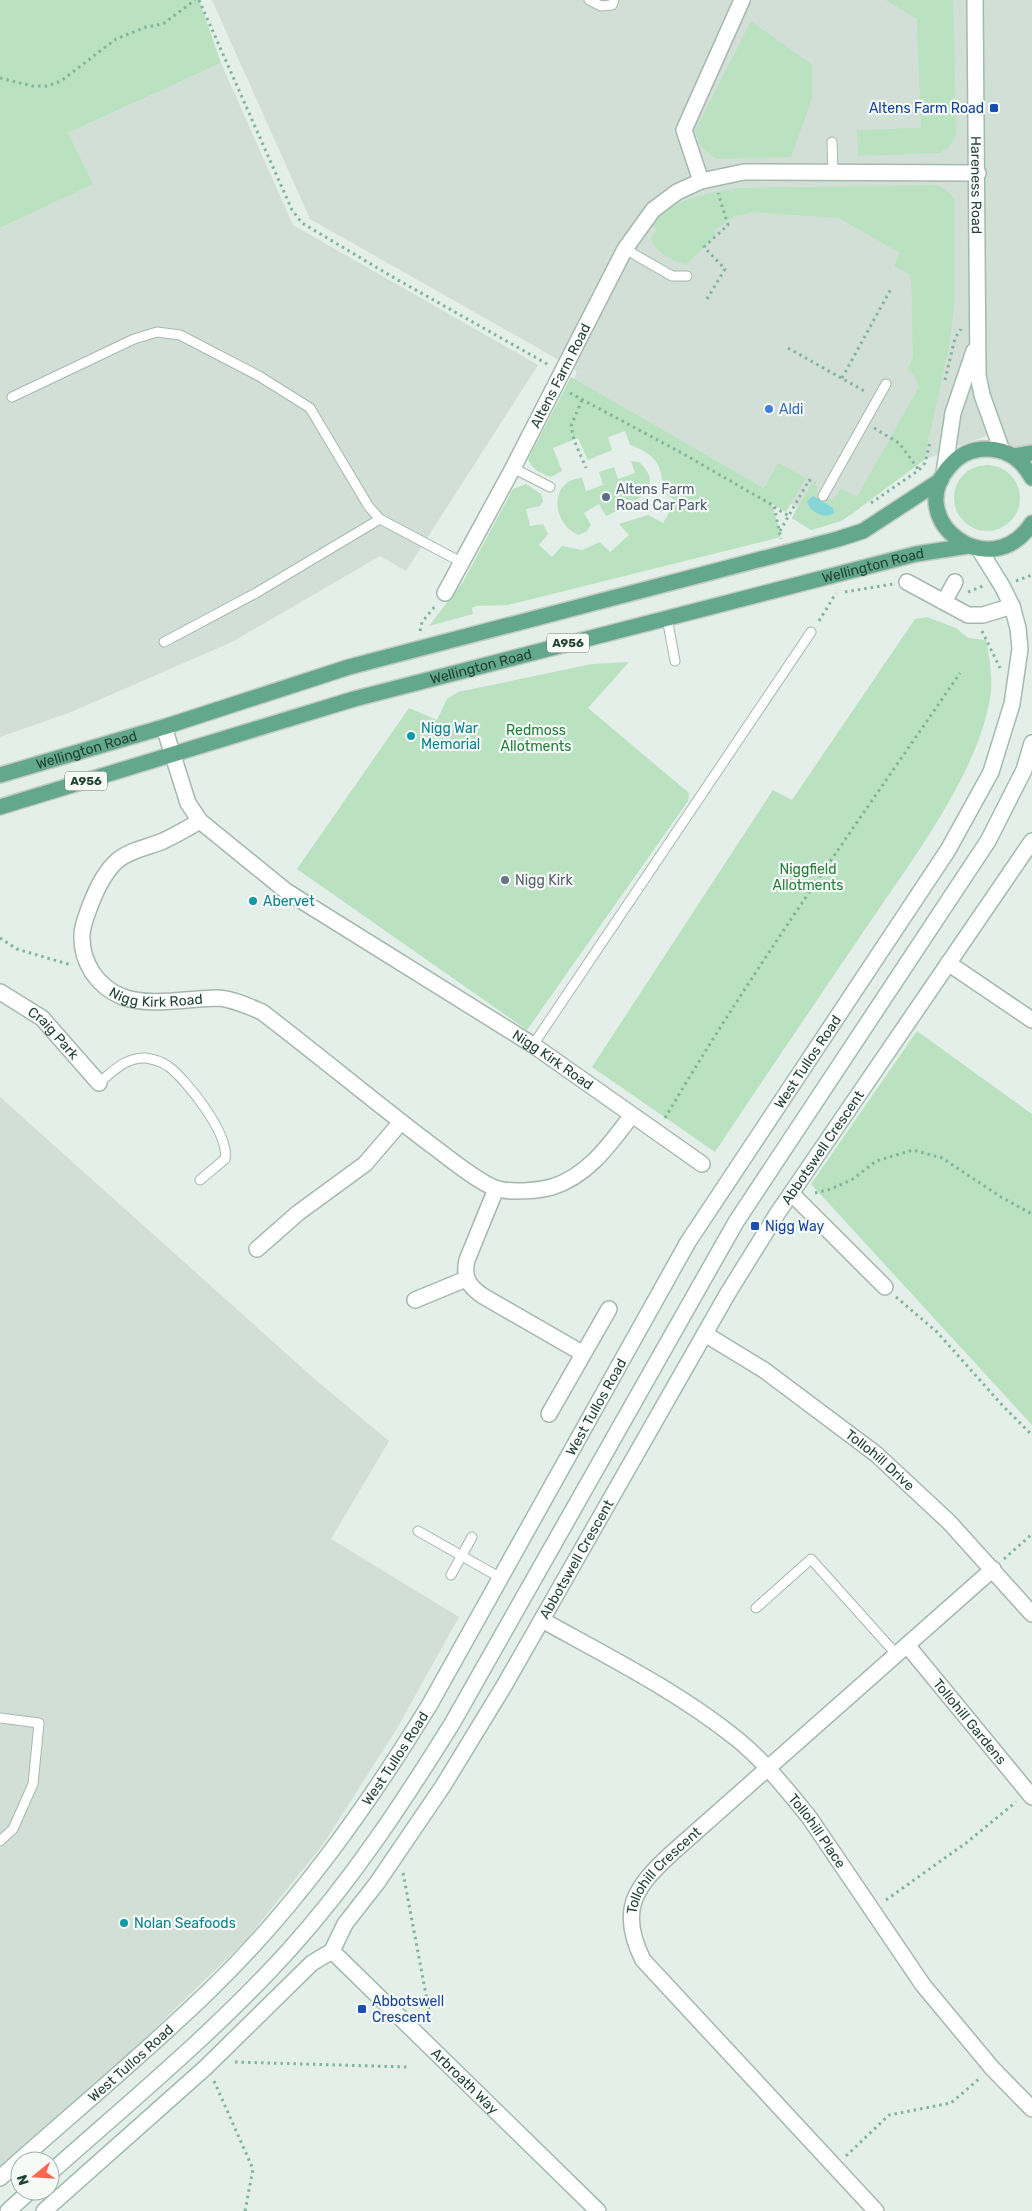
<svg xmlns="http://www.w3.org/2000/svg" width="1032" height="2211" font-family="Rubik,sans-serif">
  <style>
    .built { fill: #d1dfd7 }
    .green { fill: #bae2c0 }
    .water { fill: #86d6d9 }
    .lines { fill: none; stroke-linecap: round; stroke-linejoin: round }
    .lane-casing { stroke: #a5b8af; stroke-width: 11 }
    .street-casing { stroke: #a5b8af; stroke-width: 18 }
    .secondary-casing { stroke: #a0bbaf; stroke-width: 18 }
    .primary-casing { stroke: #c1cac6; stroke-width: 18 }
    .path { stroke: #81b59e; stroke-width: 3; stroke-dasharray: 2.5 4; stroke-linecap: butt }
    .lane { stroke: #fff; stroke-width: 9 }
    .street { stroke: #fff; stroke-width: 15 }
    .secondary { stroke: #fff; stroke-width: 15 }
    .primary { stroke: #63a88e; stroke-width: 15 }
    .transit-dot { fill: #1a4fb4; stroke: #f5faf7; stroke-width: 2 }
    .shop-dot { fill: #3f7fe0; stroke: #f5faf7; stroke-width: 2 }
    .service-dot { fill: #5c6f8a; stroke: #f5faf7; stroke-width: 2 }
    .culture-dot { fill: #0f9aa8; stroke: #f5faf7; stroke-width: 2 }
    .worship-dot { fill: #6b7280; stroke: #f5faf7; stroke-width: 2 }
    .labels { text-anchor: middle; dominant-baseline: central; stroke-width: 4.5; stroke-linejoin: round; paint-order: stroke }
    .shield { fill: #f5faf7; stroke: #61796f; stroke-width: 1 }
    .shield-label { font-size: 12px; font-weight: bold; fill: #214235 }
    .transit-label { font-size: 14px; fill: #164399; stroke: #f5faf7; text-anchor: start }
    .street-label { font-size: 14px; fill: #214235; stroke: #f5faf7 }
    .shop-label { font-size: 14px; fill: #366cbe; stroke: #f5faf7; text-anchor: start }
    .service-label { font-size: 14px; fill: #4e5e75; stroke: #f5faf7; text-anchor: start }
    .culture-label { font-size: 14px; fill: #0d838f; stroke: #f5faf7; text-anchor: start }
    .park-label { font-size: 14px; fill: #267e3d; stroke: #f5faf7 }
    .worship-label { font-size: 14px; fill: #5b616d; stroke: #f5faf7; text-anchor: start }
  </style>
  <rect width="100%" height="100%" fill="#e3efe8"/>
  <path class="built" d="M212,0H1032V453L1014,456L993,434L963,444L924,460L841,521L811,530L792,518L797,507L574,379L577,371L545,352L310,219Z
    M221,63L293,225L538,365L406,571L380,556L232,642L71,712L0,737V228L92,184L68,133Z
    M0,1097L318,1382L389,1441L331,1539L459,1617L396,1730L322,1846L246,1940L113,2069L0,2167Z"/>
  <path class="green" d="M0,0H199L221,63L68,133L93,184L0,228Z
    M886,0H953L956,136L948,148L939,153L858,156L857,130L921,128L917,19Z
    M751,21L812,65V99L791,157L716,159L700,146L695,131Z
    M936,185L946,190L954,199V304L950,342L924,460L853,513L841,521L811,530L792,518L812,483L818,487L815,492L833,501L841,488L857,497L919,387L916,378L908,369L913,357L911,275L894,266L900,253L839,218L752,212L733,217L714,230L716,235L686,265C671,259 657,254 651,239L657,229L652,226C667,199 712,192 740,188Z
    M571,377L764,488L778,463L806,478L786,512L772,504L781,537L508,605L476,606L472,608L473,614L429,626L463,582L513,489L526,484L541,494L543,501L540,506L526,509L530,526L543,524L548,534L539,545L552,557L562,546L582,550L600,542L610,552L629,535L619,524L648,515L663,523L676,501L664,493C661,465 658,455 630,445L625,431L608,437L612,450L588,460L578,438L553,448L562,471L551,477C540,473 533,470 528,459Z
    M631,461L639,462C670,490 627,506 606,516L599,504L584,513L591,525L586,532L578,535C549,521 551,479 582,478L586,491L603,485L599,472L614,467L618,479L635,473Z
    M954 498a33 33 0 1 1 66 0a33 33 0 1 1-66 0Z
    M927,617L956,628L968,638L986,640C990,661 994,682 989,704C974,778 912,860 870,922C818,999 766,1075 715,1152L592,1067L773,790L792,800L915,619Z
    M629,662L588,708L689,793L688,801L527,1030L297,869L409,708L437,720L447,699L458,692L592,664Z
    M917,1031L1032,1114V1425L811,1184Z"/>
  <path class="water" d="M813,496L833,508L834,513C825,520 809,512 807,501Z"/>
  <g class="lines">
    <defs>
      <path id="lane" d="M589,0L601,6L612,5L614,0
        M832,142L833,172
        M625,249L672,276H687
        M12,397L134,339L157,332L180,335L259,376L310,408L369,507L380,519
        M513,468L550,487
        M823,496L886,384
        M667,618L675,661
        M164,642L256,593L380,519L461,562
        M533,1045L811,632
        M99,1083C113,1071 126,1057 146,1058C152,1059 162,1062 168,1066C187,1080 230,1135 225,1159L200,1180
        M418,1531L499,1577
        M451,1575L472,1537
        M756,1608L811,1559L897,1655
        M0,1718L39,1723L33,1784L13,1829L0,1841"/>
      <g id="street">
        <path d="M701,181L684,130L742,0"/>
        <path d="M907,582L968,615H983L1012,606"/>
        <path id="s1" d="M445,593L513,468L625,249L653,210L677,192L701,181L744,172L978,173"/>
        <path d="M944,602L955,582"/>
        <path id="s2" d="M164,727L188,803L200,821L286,891L533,1045L702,1164"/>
        <path id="s3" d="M200,821C188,828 176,835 163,841C149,847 130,850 118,860C105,871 96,890 90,906C87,914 82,926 82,935C81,962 97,987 123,997C150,1007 190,998 218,998C233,999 248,1006 262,1012C317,1054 371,1099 426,1141C444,1154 476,1181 495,1188C508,1193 538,1191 552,1187C588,1176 610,1144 632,1115"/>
        <path d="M948,963L1032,1020"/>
        <path id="s4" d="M0,992L42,1018L99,1083"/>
        <path d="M496,1189L467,1260C463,1277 468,1286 483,1296L582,1353"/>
        <path d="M792,1194L885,1287"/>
        <path d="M257,1249L298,1213L365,1164L401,1122"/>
        <path d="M415,1300L466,1279"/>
        <path id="s5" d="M705,1334L764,1370L876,1454L949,1522L1032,1614"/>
        <path d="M549,1414L609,1309"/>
        <path id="s6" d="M542,1620C609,1657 677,1691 737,1739C764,1761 787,1790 809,1817L923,1985L992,2068L1032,2109"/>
        <path id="s7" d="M907,1645L1032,1797"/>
        <path id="s8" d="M876,2211L643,1960C618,1910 635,1887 672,1853L993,1569"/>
      </g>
      <g id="secondary">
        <path id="s9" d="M975,0L978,375L982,395L1002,451"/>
        <path d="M944,473L953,413L974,351"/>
        <path id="s10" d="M332,1951L598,2211"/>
        <path d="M50,2173C132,2100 217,2030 290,1949C353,1879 404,1801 453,1722L736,1222L988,841L1024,770L1032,743"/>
        <path id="s11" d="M0,2178C69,2116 142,2056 209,1991C296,1907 367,1807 430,1704L688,1242L948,850L991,772L1012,704L1020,649L1018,628L1012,606L1002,586L979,549"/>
        <path d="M8,2211L30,2191"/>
        <path id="s12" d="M44,2211L205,2068L312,1963L332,1951L345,1924L377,1883L443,1786L504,1686L728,1293L777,1214L1032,841"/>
      </g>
      <g id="primary">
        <path d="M1014,456L1032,453"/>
        <path d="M1032,478C1022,459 1007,449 986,449C971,449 958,456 949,467C903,520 990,587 1032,523"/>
        <path id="s13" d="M0,775L164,727L349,667L838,539L863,531L941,480"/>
        <path id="s14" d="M0,807L354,699L916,554L968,546"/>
      </g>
    </defs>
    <use href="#lane" class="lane-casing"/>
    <use href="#street" class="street-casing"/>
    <use href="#secondary" class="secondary-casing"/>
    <use href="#primary" class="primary-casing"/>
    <path class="path" d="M199,0L292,210L302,223L391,276L549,365
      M0,78L32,86H47L61,81L116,39L146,27L163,24L195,0
      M707,299L725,269L704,247L728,225L718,193
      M788,348L866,392L865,393
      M842,378L892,287
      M945,380L955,338L961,329
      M570,393L680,452L774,506L781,539
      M582,400L571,426L574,440L586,468
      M874,428L899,443L919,470
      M871,503L919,470L925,463L930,442
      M774,507L789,516
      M780,531L809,480L815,483
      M1016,581L1032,575
      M845,592L893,584
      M968,592L983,586
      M819,621L836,593
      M420,631L422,622L436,605
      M982,631L1000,668
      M0,938L17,949L71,965
      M665,1118C755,965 860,819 960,673
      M815,1193L831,1189L853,1179L876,1161L913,1150L942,1158L1001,1197L1032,1214
      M896,1297L937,1332L1003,1406L1032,1435
      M1004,1559L1032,1534
      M403,1873L431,2021L428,2024
      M886,1900L966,1843L1016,1802
      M235,2062L407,2067
      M214,2081L253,2169L245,2211
      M846,2156L889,2115L951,2103L980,2078"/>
    <use href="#lane" class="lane"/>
    <use href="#street" class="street"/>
    <use href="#secondary" class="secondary"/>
    <use href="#primary" class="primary"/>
  </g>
  <g class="transit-dot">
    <rect x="989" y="103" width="10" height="10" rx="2.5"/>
    <rect x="750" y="1221" width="10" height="10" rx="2.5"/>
    <rect x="357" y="2004" width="10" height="10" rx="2.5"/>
  </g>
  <circle class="shop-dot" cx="769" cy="409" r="5"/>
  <circle class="service-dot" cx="606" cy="497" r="5"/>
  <g class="culture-dot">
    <circle cx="411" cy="736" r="5"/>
    <circle cx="253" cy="901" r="5"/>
    <circle cx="124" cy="1923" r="5"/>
  </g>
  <circle class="worship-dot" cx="505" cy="880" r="5"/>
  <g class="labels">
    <g class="shield">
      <rect x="547" y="633.5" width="42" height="19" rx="4"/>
      <rect x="65" y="771.5" width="42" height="19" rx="4"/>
    </g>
    <g class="shield-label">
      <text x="568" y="643">A956</text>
      <text x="86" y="781">A956</text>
    </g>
    <g class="transit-label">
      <text x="984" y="108" text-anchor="end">Altens Farm Road</text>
      <text x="765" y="1226">Nigg Way</text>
      <text x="372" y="2001">Abbotswell<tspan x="372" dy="16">Crescent</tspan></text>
    </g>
    <g class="street-label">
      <text stroke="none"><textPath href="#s9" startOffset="185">Hareness Road</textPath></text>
      <text stroke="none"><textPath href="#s1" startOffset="246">Altens Farm Road</textPath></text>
      <text stroke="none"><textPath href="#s14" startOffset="906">Wellington Road</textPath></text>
      <text stroke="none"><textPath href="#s14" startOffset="501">Wellington Road</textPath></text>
      <text stroke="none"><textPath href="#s13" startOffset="90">Wellington Road</textPath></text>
      <text stroke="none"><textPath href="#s3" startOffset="288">Nigg Kirk Road</textPath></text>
      <text stroke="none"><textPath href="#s4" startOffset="68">Craig Park</textPath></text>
      <text stroke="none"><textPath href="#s2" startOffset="528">Nigg Kirk Road</textPath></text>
      <text stroke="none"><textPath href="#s11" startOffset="1389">West Tullos Road</textPath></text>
      <text stroke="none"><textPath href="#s12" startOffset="1331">Abbotswell Crescent</textPath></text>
      <text stroke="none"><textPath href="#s11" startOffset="984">West Tullos Road</textPath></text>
      <text stroke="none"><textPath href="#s5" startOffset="216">Tollohill Drive</textPath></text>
      <text stroke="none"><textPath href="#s12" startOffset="851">Abbotswell Crescent</textPath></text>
      <text stroke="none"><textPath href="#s7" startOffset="99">Tollohill Gardens</textPath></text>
      <text stroke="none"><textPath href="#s11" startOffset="579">West Tullos Road</textPath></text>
      <text stroke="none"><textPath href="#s6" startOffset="351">Tollohill Place</textPath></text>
      <text stroke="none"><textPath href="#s8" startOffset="446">Tollohill Crescent</textPath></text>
      <text stroke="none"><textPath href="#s11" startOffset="174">West Tullos Road</textPath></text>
      <text stroke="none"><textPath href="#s10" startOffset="186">Arbroath Way</textPath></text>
    </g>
    <g class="shop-label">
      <text x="779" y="409">Aldi</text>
    </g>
    <g class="service-label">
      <text x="616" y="489">Altens Farm<tspan x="616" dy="16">Road Car Park</tspan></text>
    </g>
    <g class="culture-label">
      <text x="421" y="728">Nigg War<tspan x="421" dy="16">Memorial</tspan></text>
      <text x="263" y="901">Abervet</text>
      <text x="134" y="1923">Nolan Seafoods</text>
    </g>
    <g class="park-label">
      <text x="536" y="730">Redmoss<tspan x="536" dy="16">Allotments</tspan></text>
      <text x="808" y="869">Niggfield<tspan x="808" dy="16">Allotments</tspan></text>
    </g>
    <g class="worship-label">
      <text x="515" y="880">Nigg Kirk</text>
    </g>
  </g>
  <g transform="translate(35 2176) rotate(252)"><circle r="24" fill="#f5faf7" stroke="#a0b0a9"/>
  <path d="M0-4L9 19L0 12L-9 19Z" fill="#ff6651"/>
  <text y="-8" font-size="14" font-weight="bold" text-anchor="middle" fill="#214235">N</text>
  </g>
</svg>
